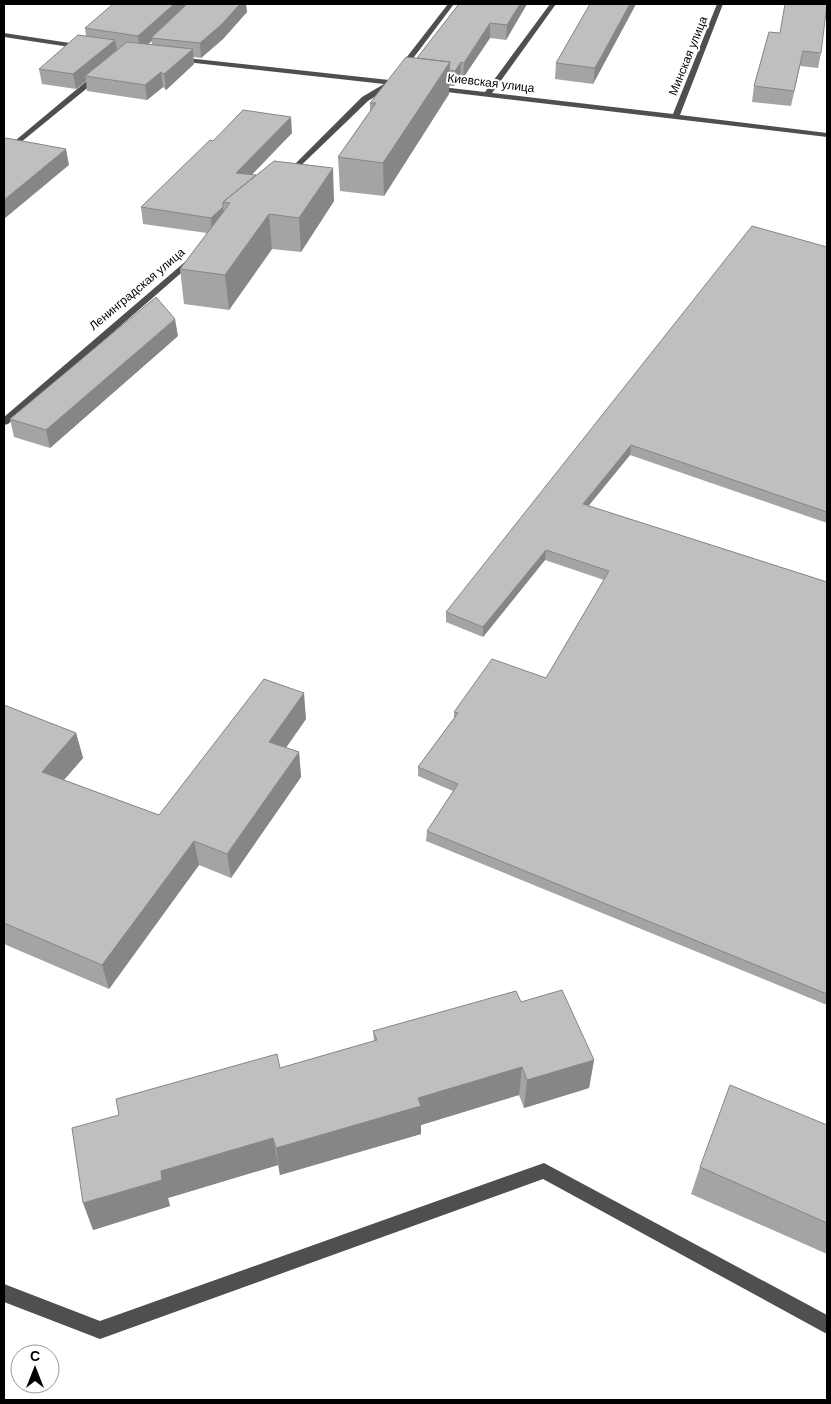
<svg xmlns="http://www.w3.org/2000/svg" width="831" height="1404" font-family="Helvetica,sans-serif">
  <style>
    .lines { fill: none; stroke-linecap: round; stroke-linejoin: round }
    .minor { fill: #4f4f4f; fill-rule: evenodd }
    .wall { fill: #a4a4a4; fill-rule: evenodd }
    .shaded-wall { fill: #868686 }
    .building { fill: #bfbfbf; stroke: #868686 }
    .labels { text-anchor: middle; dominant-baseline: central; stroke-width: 4; stroke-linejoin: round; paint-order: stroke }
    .far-street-label { font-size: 12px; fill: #000; stroke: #fff }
  </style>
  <rect width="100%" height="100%" fill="#fff"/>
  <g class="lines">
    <path class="minor" d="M448,4H454L396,81L406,82V86L393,85L368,101L289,177L285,175L286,173L362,97L384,84L177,61L174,59L177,57L389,80Z
      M550,4H556L492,93L673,114L717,4H723L680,115L827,133V137L430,90L429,88L433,86L485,92Z
      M4,33L83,45L86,47L83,49L4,37Z
      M95,74L102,76L4,156V150Z
      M193,255L197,258L196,260L8,424L4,425V417Z
      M544,1163L827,1315V1334L543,1179L100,1339L4,1302V1284L100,1321Z"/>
  </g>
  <path class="wall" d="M459,4H527L506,40L490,38L463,78H460L454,86H449V94L384,196L340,191L338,157L370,111V103L417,58Z
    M590,4H636L593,84L555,79L556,63Z
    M246,5L247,12L223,39L201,58L193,57L194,64L166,90L163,87L147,100L87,91L86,81L76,89L42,84L39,69L86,36L85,28ZM152,41V45L148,44Z
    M769,32L821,53L818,68L800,66L791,106L752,102L754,86Z
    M292,133L251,175L334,201L301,252L272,249L229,310L184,304L180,269L207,233L143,224L141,207L213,141Z
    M827,247V523L630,455L588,506L827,582V1005L426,841L427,831L453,791L418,776V767L454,718V712L546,678L604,580L545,560L483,637L446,622V612Z
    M178,336L50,448L14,437L10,419Z
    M4,705L76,733L83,758L64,780L159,815L306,719L286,748L299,752L301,777L231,878L199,865L109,989L4,944Z
    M521,1002L594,1060L589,1088L524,1108L519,1095L421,1125V1134L280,1175L278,1165L168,1198L170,1206L93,1230L119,1115L374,1041L373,1031Z
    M827,1125V1254L691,1194L700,1167Z"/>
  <path class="shaded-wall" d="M174,4H192L151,38L152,41L140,51L138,36Z
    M240,4H248L246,5L247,12L223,39L201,58L200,43Z
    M520,4H527L506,40L507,25Z
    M630,4H636L593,84L595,68Z
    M490,23V38L463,78L464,63Z
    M115,40L118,55L85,76L86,81L76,89L73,74Z
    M193,49L194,64L166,90L164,74Z
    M450,62L449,94L384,196L383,163Z
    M461,62L460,78L454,86L455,71Z
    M161,72L163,87L147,100L145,85Z
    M291,117L292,133L238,189L236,173Z
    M66,149L69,165L4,219V200Z
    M333,168L334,201L301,252L299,218Z
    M223,207L225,224L212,234L211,218Z
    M269,214L272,249L229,310L225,275Z
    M175,319L178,336L50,448L46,430Z
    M631,445L630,455L582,514L583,504Z
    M546,550L545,560L483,637V627Z
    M304,693L306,719L272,767L269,742Z
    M76,733L83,758L49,797L42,772Z
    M299,752L301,777L231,878L227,854Z
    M194,841L199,865L109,989L102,965Z
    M594,1060L589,1088L524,1108L527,1080Z
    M522,1067L519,1095L421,1125V1134L280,1175L276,1148L418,1098Z
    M273,1138L278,1165L168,1198L170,1206L93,1230L83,1203L161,1171Z"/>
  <path class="building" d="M113,4H174L138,36L85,28Z
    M187,4H240L222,24L200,43L151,38Z
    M459,4H520L507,25L490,23L464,63L461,62L455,71L449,70L450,62L417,58Z
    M590,4H630L595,68L556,63Z
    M785,4H827L821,53L803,51L794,91L754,86L769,32L780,33Z
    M78,35L115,40L73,74L39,69Z
    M127,42L193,49L164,74L161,72L145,85L85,76Z
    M406,57L450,62L383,163L338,157L376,103H370Z
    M243,110L291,117L236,173L256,175L223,202V207L211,218L141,207L210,140L213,141Z
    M6,138L66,149L4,200V140Z
    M274,161L333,168L299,218L269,214L225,275L180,269L230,203L223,202Z
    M752,226L827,247V512L631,445L583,504L827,582V994L427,831L458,784L418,767L458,713L454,712L492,659L546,678L609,571L546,550L483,627L446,612Z
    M156,297L175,319L46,430L10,419Z
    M264,679L304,693L269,742L299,752L227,854L194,841L102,965L4,923V705L76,733L42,772L159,815Z
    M562,990L594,1060L527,1080L522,1067L418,1098L421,1106L276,1148L273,1138L161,1171L162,1180L83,1203L72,1128L119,1115L116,1099L277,1054L280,1068L377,1040L373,1031L516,991L521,1002Z
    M730,1085L827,1125V1223L700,1167Z"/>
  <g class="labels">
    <g class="far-street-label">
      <text transform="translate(688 56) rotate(-68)">Минская улица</text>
      <text transform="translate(491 83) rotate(7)">Киевская улица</text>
      <text transform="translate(137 289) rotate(-40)">Ленинградская улица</text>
    </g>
  </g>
  <rect width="831" height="1404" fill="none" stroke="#000000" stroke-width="10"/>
  <g transform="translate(35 1369)"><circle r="24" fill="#ffffff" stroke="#999999"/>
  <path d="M0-4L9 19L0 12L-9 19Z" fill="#000000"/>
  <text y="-8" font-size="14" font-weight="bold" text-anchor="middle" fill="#000000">С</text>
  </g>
</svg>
